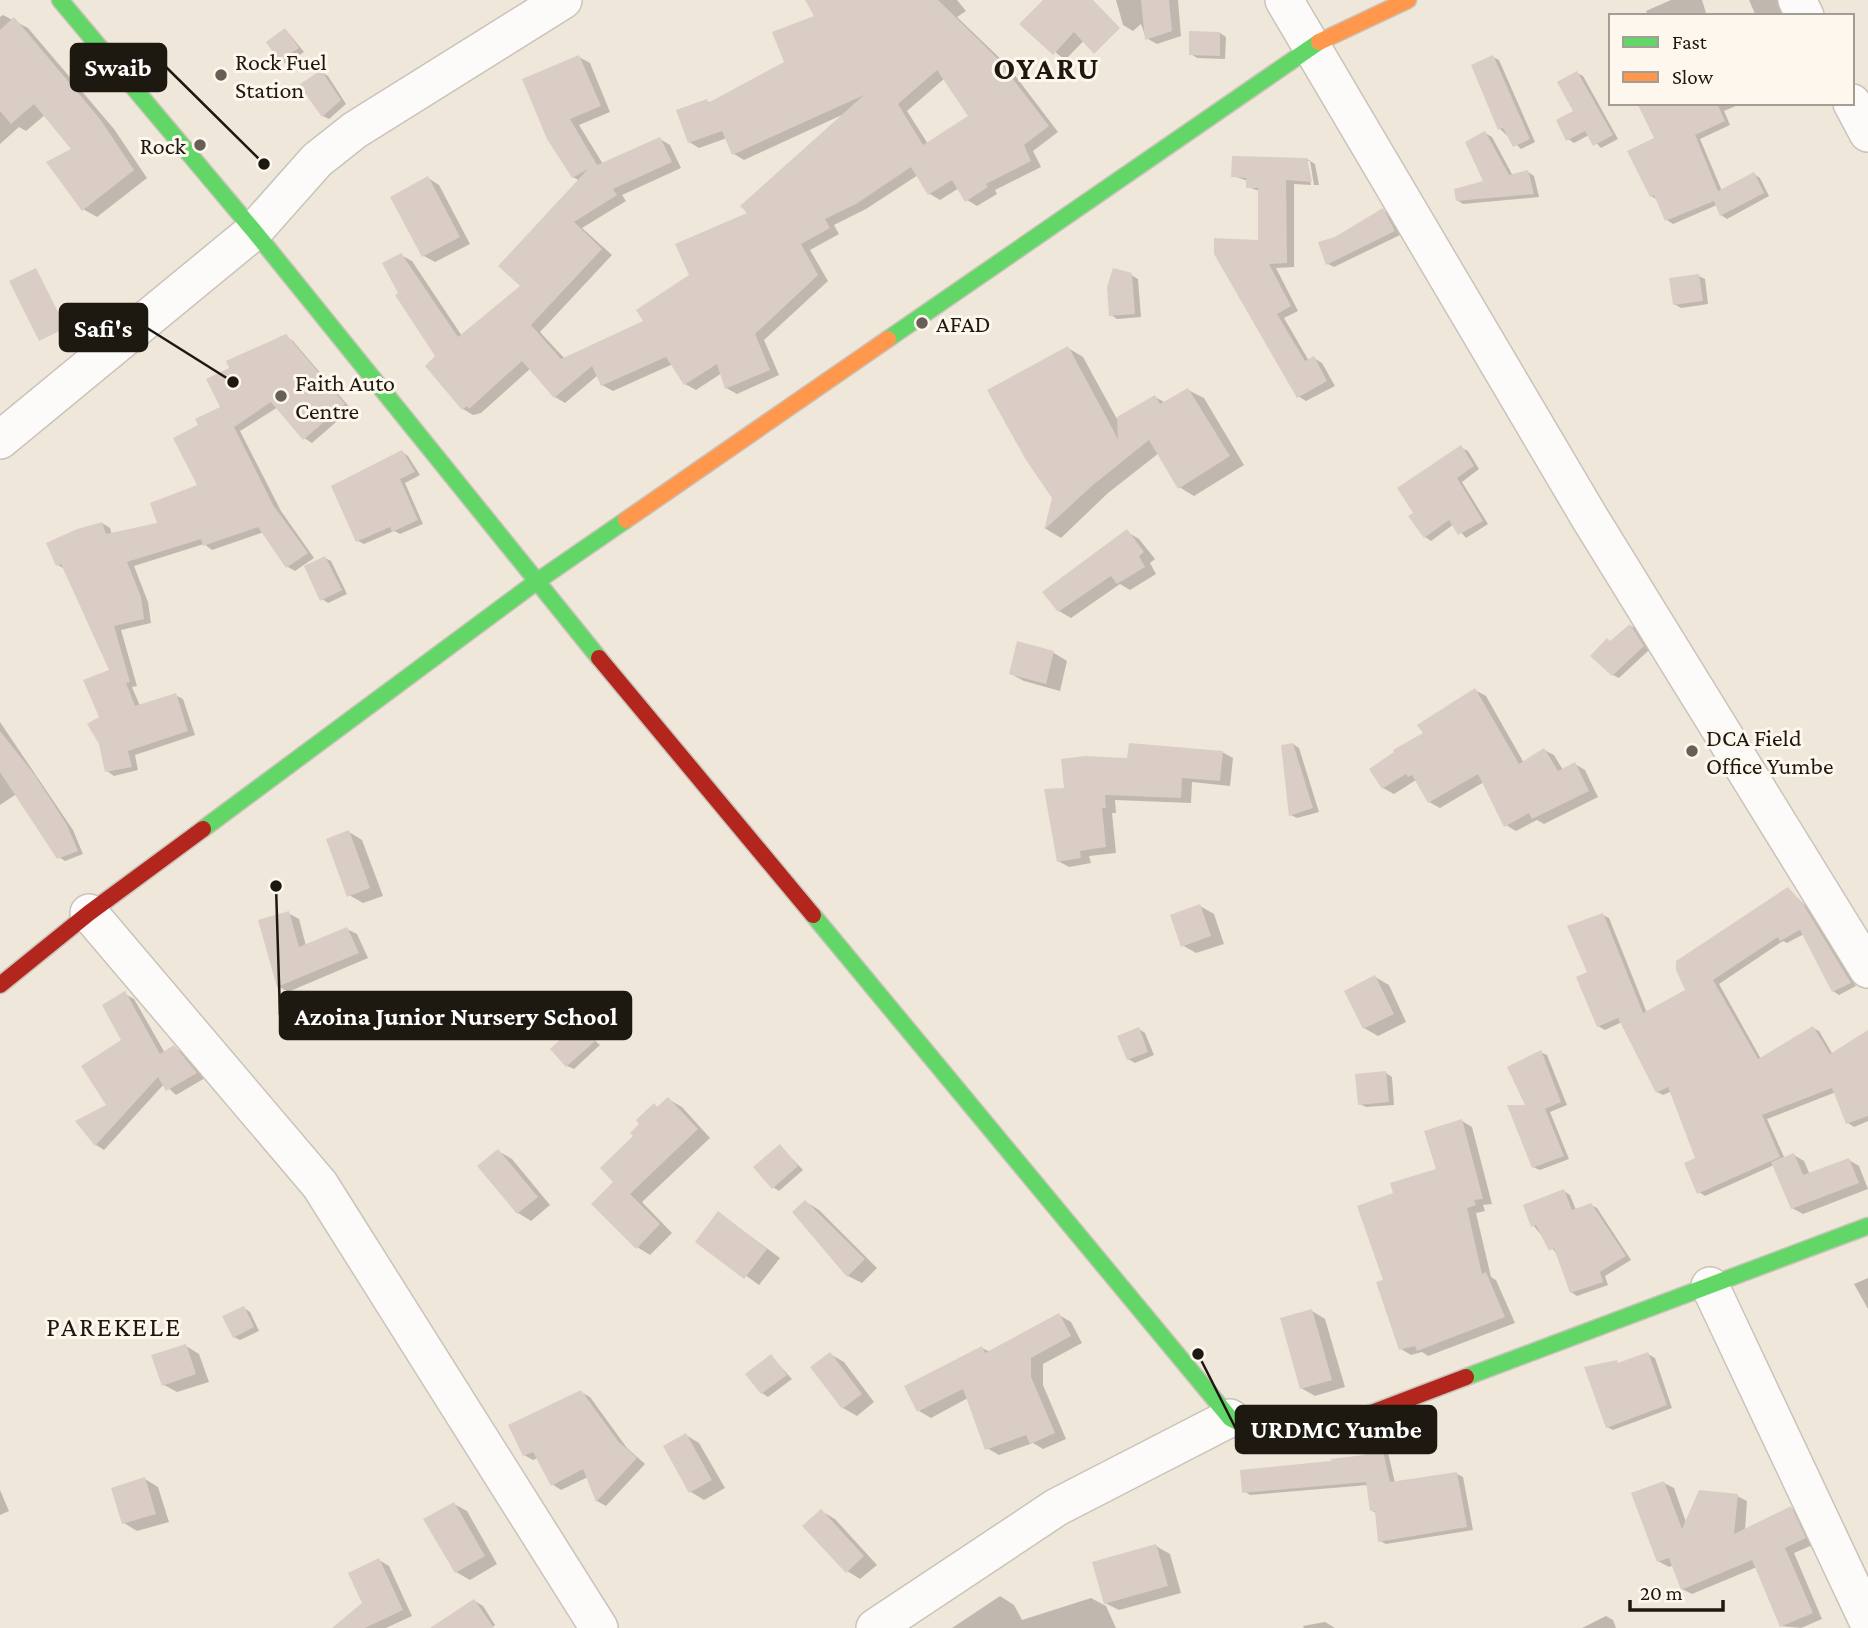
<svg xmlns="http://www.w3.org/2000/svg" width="1868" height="1628" font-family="'Crimson Pro',serif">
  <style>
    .shadow { fill: #0003; fill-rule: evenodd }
    .building { fill: #d9cdc6; fill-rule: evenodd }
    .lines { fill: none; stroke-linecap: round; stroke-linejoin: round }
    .street-casing { stroke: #cac3ba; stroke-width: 40 }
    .fast-casing { stroke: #cac3ba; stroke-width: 19 }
    .slow-casing { stroke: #cac3ba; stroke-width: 19 }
    .jam-casing { stroke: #cac3ba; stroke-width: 19 }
    .street { stroke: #fdfbfa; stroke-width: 37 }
    .fast { stroke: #63d668; stroke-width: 16 }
    .slow { stroke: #ff974d; stroke-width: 16 }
    .jam { stroke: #b3261e; stroke-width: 16 }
    .poi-dot { fill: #676057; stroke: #fdf7ee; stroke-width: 2.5 }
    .labels { text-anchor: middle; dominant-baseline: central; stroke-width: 6; stroke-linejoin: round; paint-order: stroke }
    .poi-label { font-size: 24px; fill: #1d1810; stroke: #fdf7ee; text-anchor: start }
    .quarter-label { font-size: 28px; letter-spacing: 2px; fill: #1d1810; stroke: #fdf7ee }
    .district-label { font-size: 32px; font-weight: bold; letter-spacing: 2px; fill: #1d1810; stroke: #fdf7ee }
    .leader { fill: none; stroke: #1d1810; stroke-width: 2.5 }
    .callout-dot { fill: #1d1810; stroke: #fdf7ee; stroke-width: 2.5 }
    .callout { fill: #1d1810; stroke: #1d1810; stroke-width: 2.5 }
    .callout-label { font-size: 26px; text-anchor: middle; font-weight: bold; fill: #fff }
  </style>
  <rect width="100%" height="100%" fill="#f0e7db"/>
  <path class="shadow" d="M807,0H957L966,11L957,17L1007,65L1058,132L1033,151L1041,167L995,190L997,194L977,206L967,200L959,188L940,200L930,194L918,175L866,209L834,225L839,234L810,250L828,281L764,340L779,375L737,394L726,388L722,373L696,390L685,384L673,364L613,391L602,385L598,375L565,403L555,397L531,368L481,413L473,415L463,409L438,356L400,294L401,255L412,261L462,336L523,286L580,181L573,177L549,138L579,57L590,63L610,112L579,125L603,164L660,139L670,145L681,168L622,195L626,201L582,228L612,255L540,332L565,359L646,322L844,114L744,160L734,154L727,138L699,148L689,142L706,101L711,103L786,63L817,17ZM945,78L970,117L928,144L907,111Z
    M1046,0H1075L1099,25L1065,60L1021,24Z
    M1116,0H1178L1181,36L1157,44L1146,38L1141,24L1133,31L1123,25Z
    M1671,0H1702L1707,16H1648L1646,11Z
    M1749,0H1779L1785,16H1756Z
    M3,15L28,28L114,129L147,178L97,217L83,209L73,149L45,115L26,131L19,127L0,144V17Z
    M286,30L304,52L286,64L280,60Z
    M1220,33L1226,37L1225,59L1197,58L1191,54Z
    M1493,57L1499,60L1535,142L1521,149L1499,128Z
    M321,72L328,76L346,104L329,119L323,116Z
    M1577,73L1583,76L1618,139L1601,148L1589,135L1574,143L1568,139L1575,111Z
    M1647,103H1743L1724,111L1730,125L1700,139L1722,191L1754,174L1760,178L1769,196L1727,219L1721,215L1717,205L1673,224L1667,220L1658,200L1651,196L1656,139Z
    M1485,133L1492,137L1513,176L1528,172L1534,176L1539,197L1463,204L1457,200L1486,183Z
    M1307,159L1315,164L1319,185H1314L1310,161H1306L1311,185L1294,184V267L1276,268L1298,311L1284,318L1309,361L1314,358L1322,363L1335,386L1306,401L1298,396L1216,254L1260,242L1259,191L1248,187V181L1233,176Z
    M428,178L439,185L470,244L435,262L424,256Z
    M1383,210L1389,214L1400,235L1334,267L1328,264L1336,238Z
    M1131,275L1138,279L1141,317L1117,319L1111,315Z
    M1699,276L1705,279L1708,304L1681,308L1674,304Z
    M285,336L293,341L351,409L312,443L304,438L278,407L240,431L281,511L314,558L295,571L288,567L264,532L212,550L204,544L134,566L148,602L151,623L121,630L137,686L132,687L140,706L175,695L183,699L195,735L135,755L138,770L114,776L107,771L100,743L101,718L111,671L66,570L58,565L102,523L110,528L112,535L160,524L200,486L201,426L222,408Z
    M1068,348L1083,357L1117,419L1155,397L1166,403L1188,390L1204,398L1244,465L1194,496L1179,487L1159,453L1108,493L1061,538L1046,529L1054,498Z
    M1461,448L1468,451L1479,469L1462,482L1488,524L1466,538L1454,524L1431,541L1425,537Z
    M402,452L408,456L420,475L405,483L423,524L400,534L394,531L364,544L358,541Z
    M1127,532L1139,539L1155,559L1150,563L1156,574L1130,590L1120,584L1071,618L1059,611Z
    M325,558L331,561L347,594L328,603L322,599Z
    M1631,626L1637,629L1649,650L1619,678L1613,675L1611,643Z
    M1054,653L1067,661L1060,691L1024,681L1011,674Z
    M1475,690L1486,696L1524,763L1544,750L1554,755L1563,770L1575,764L1585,770L1598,797L1544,824L1537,820L1516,831L1506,825L1484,782L1440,808L1429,802L1416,780L1394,794L1383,788L1425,734Z
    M0,722L73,830L83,854L65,861L59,857L18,793L0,805Z
    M1293,744L1299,748L1319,812L1297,818L1291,815Z
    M1222,752L1233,758L1230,786L1192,782L1191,803L1115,800L1116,813H1112L1116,853L1089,856L1091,863L1069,867L1058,861L1066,790Z
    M349,832L362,840L383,896L363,903L349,895Z
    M1788,889L1809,909L1856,986L1839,995L1833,991L1804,934L1787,943L1783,941L1719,984L1761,1059L1813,1028L1819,1031L1833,1055L1868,1032V1121L1854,1127L1848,1123L1836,1092L1767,1119L1785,1159L1794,1155L1804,1161L1810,1175L1849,1160L1859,1166L1868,1189L1803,1214L1792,1208L1774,1165L1705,1196L1699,1192L1697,1159L1672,1091L1663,1095L1657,1092L1622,1022L1605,1030L1598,1026L1589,973L1603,915L1609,918L1647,1013L1688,991Z
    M1200,906L1214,914L1224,944L1196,953L1182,945Z
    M288,913L299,919L306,946L347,929L357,934L368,958L288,992L278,986Z
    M1375,977L1389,985L1406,1022L1378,1036L1364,1028Z
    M125,994L134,999L165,1053L174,1047L183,1053L205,1078L176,1095L164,1084L104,1150L96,1145L124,1041Z
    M578,1025L600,1045L574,1069L567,1066Z
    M1139,1029L1145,1033L1154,1055L1135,1063L1128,1059Z
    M1540,1052L1547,1055L1567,1105L1550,1112L1569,1159L1540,1170L1533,1167L1528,1107Z
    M1386,1073L1392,1077L1394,1105L1366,1107L1360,1104Z
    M668,1099L682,1107L710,1138L642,1202L672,1233L650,1255L637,1247L616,1182L636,1136L654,1105L659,1108Z
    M1462,1121L1472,1127L1492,1204L1483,1205L1485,1211L1476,1213L1491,1277L1496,1280L1515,1323L1428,1356L1422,1352L1411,1355L1401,1349L1386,1281L1396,1194L1438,1170Z
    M780,1146L803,1170L779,1191L773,1187Z
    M498,1151L512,1159L550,1205L531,1221L518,1213Z
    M1564,1191L1570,1195L1576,1210L1591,1205L1597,1208L1631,1260L1605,1276L1608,1285L1577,1296L1571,1292L1556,1253L1533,1225Z
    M806,1202L819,1210L877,1268L862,1283L848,1276Z
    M719,1213L780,1258L759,1285L698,1241Z
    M1868,1278V1309L1854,1284Z
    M244,1308L250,1312L259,1331L240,1340L234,1337Z
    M1312,1311L1325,1319L1345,1387L1315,1396L1301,1388Z
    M1059,1315L1071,1322L1082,1343L1043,1364V1385L1066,1439L1043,1449L1033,1443L999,1455L987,1448L968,1398L931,1418L919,1411L982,1348L990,1352Z
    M186,1346L199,1354L209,1382L177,1392L164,1385Z
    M830,1354L844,1362L874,1402L857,1416L843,1408Z
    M1648,1354L1655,1358L1672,1408L1613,1430L1607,1427L1617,1362L1620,1364Z
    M771,1356L792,1379L768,1397L762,1393Z
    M581,1392L590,1397L627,1448L645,1464L606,1506L597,1501L588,1477L561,1490L552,1484L538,1458L533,1460L524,1455Z
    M686,1435L699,1443L725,1488L704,1500L691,1492Z
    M1379,1436L1385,1439L1395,1483L1457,1474L1463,1477L1473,1530L1386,1544L1380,1541L1377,1514L1371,1510L1368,1485L1250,1495L1244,1491L1365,1456Z
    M145,1479L158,1487L169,1522L137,1531L124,1523Z
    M1664,1483L1674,1488L1686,1522L1737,1496L1747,1501L1745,1530L1791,1508L1801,1514L1815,1544L1794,1553L1822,1619L1801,1628L1781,1626L1757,1567L1692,1594L1682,1589L1674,1565L1669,1567L1658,1561Z
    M0,1490L9,1511L0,1515Z
    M454,1504L467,1511L497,1564L470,1580L456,1572Z
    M821,1511L835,1519L877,1565L860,1579L847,1571Z
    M1156,1546L1170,1554L1181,1593L1119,1610L1105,1603Z
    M379,1560L389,1566L412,1616L386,1628H336L364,1603Z
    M1000,1596L1014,1605L1022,1620L1091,1598L1106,1606L1116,1628H952Z
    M475,1601L483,1606L495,1625L491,1628Z
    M1606,1616L1613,1620L1616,1628H1582Z
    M1325,1622L1335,1628H1304L1303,1626Z"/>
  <path class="building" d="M805,0H938L996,57L1049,126L1024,145L1031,161L986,184L988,187L965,202L952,180L928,195L911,167L856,204L825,219L830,228L801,244L818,275L755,334L770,370L725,389L717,364L684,385L666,357L601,386L592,366L554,398L522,361L469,409L467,406L462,410L425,366L435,356L395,295L398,293L382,263L401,253L458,337L520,286L498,266L588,169L572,178L547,139L522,79L579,55L601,106L570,119L597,165L660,137L672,162L613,189L617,195L574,222L602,249L531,325L561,359L643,321L636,310L689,275L675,244L747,213L740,206L864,95L732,155L722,131L688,143L676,110L707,99L708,103L784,62L772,32L814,16ZM937,70L968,116L923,145L898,104Z
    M1043,0H1093L1120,28L1094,54L1074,32L1053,55L1019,24Z
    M1141,0H1169L1172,31L1145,40Z
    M14,17L100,119L134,170L82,211L46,162L71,149L34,104L11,124L0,111V30Z
    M285,28L299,48L279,61L266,42Z
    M1189,31L1220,32V56L1189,55Z
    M1493,55L1530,139L1513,147L1503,128L1498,130L1471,65Z
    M321,70L341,100L322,117L299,85Z
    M1577,71L1613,135L1593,146L1585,131L1566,141L1556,120L1573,111L1557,82Z
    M1637,103H1717L1725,121L1695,135L1718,191L1754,172L1764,193L1720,216L1714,201L1665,221L1654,195L1650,197L1627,151L1654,138Z
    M1485,131L1509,175L1528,170L1534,194L1456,201L1454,189L1483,181L1465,142Z
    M1232,156L1307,158L1312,182L1286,180L1287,263L1269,264L1291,306L1277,314L1305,361L1314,356L1327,381L1297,398L1214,254V238L1258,240V188H1246V178L1231,177Z
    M428,176L460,237L422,257L390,197Z
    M1383,208L1395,231L1326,265L1318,242L1335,237Z
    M36,268L66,328L39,341L9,281Z
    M1113,268L1132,273L1135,314L1109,316L1107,287Z
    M1699,274L1703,301L1673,305L1669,278Z
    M286,334L345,404L303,440L271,402L234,427L273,505L308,553L286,568L258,527L203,546L201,539L127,562L141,597L144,619L114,626L130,682L126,683L135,706L176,693L188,731L128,751L132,767L105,772L99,744L87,724L99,717L83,680L109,670L61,564L56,566L46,543L77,529L102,522L106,534L157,523L150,503L197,485L173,438L198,425L195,419L220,407L206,379L229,368L226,361Z
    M1068,346L1118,439L1117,417L1155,395L1160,404L1188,388L1230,456L1178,489L1149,440L1093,485L1044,530L1052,498L1026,460L987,390Z
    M1461,445L1474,466L1457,478L1483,521L1458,535L1449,520L1424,538L1408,516L1413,513L1397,488Z
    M402,450L415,472L400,479L418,520L392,532L390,527L356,542L331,486Z
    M1127,529L1144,552L1139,556L1145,567L1117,584L1111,576L1058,612L1042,592Z
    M325,556L342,590L320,601L304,566Z
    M1630,624L1644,646L1612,676L1590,656L1607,638L1610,641Z
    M1017,641L1054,651L1046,684L1009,674Z
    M1475,688L1519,764L1544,748L1558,771L1575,762L1589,791L1532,819L1529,813L1504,827L1478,774L1428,803L1412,775L1408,777L1406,774L1382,789L1369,769L1394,752L1393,750L1423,733L1417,725Z
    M0,731L34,774L67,825L78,851L57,859L0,772Z
    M1129,743L1223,751L1220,781L1182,778L1181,798L1105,795L1106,808H1102L1106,847L1080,851L1081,858L1057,862L1044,789L1064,788L1061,759L1085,756L1127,758Z
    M1293,743L1313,808L1289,816L1281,745Z
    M349,830L370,888L347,897L326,839Z
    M1788,887L1803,904L1851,983L1832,992L1800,930L1780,941L1778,937L1713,980L1758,1059L1813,1026L1830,1054L1868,1030V1116L1846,1124L1832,1088L1762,1115L1780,1157L1697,1194L1684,1163L1695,1158L1668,1087L1656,1093L1618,1018L1597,1027L1576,977L1587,972L1567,926L1603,913L1643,1013L1685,990L1676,970V961Z
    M1200,904L1211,936L1181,947L1170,915Z
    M289,911L299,947L347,927L359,953L277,987L258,920Z
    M1375,975L1394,1014L1363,1029L1344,991Z
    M125,991L160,1054L174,1045L197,1073L166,1091L158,1077L95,1146L75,1121L106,1105L81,1066L121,1040L102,1005Z
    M578,1023L595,1041L566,1067L550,1049Z
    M1139,1027L1148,1052L1127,1060L1117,1036Z
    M1541,1050L1561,1102L1545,1109L1564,1156L1532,1168L1507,1105H1525L1507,1067Z
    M1386,1071L1389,1102L1358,1105L1355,1074Z
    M668,1097L698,1129L630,1194L660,1224L636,1249L591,1204L613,1182L600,1168L633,1136L630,1133L639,1124L636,1120L654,1103L657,1107Z
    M1462,1119L1483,1199L1474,1200L1476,1205L1467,1208L1482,1274L1486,1272L1505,1317L1417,1351L1415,1346L1399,1350L1376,1282L1383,1280L1357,1206L1393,1193L1390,1183L1436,1169L1424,1131Z
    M780,1144L798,1166L772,1189L753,1167Z
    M498,1149L538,1197L517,1214L477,1166Z
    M1794,1153L1803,1175L1849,1158L1859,1183L1791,1209L1771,1162Z
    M1564,1189L1572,1210L1591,1203L1626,1256L1600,1272L1603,1282L1570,1293L1554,1248L1549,1251L1536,1225L1531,1227L1523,1205Z
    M805,1200L865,1259L847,1277L792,1212Z
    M718,1211L767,1249L744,1279L695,1242Z
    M244,1306L254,1327L233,1338L222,1316Z
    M1312,1309L1332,1380L1300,1389L1280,1318Z
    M1059,1313L1071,1336L1031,1358V1377L1055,1433L1030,1444L1026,1435L985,1450L963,1389L917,1412L904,1386L982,1346L985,1353Z
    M186,1344L196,1374L162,1386L151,1355Z
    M830,1352L862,1394L842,1409L810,1367Z
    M1648,1352L1667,1405L1606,1428L1584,1367L1617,1360L1618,1363Z
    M771,1354L787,1375L761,1394L745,1374Z
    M581,1390L618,1441L637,1458L596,1502L583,1469L551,1486L533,1452L523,1456L508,1425Z
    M686,1433L712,1480L689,1493L663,1446Z
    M1379,1434L1390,1482L1457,1472L1467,1527L1378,1542L1375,1511H1370L1366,1482L1242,1493L1240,1470L1331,1461V1459L1364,1455L1362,1440Z
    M145,1477L156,1514L122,1524L111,1488Z
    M1664,1481L1682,1529L1699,1490L1738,1494L1734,1534L1791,1506L1806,1538L1785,1548L1813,1613L1780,1627L1752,1560L1681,1590L1669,1558L1657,1562L1631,1493Z
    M454,1502L485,1556L455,1573L423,1519Z
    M821,1509L864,1556L846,1573L802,1526Z
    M1156,1544L1168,1586L1104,1604L1092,1562Z
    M379,1558L403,1610L365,1628H332L362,1603L348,1573Z
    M474,1599L494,1628H430Z"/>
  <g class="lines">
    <defs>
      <path id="street" d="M1284,0L1588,515L1868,969
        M1797,0L1805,16
        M1852,103L1868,133
        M0,440L254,231L317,160L355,130L563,0
        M89,913L320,1185L599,1628
        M1710,1286L1868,1621
        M875,1628L1057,1507L1230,1418"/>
      <path id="fast" d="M60,0L254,231L599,658
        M888,339L1319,42
        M203,829L536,582L626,520
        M813,915L1230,1418L1272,1439H1289
        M1466,1377L1868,1226"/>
      <path id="slow" d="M1319,42L1408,0
        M626,520L888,339"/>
      <path id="jam" d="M599,658L813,915
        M0,985L89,913L203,829
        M1289,1439L1306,1438L1466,1377"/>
    </defs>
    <use href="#street" class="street-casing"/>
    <use href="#fast" class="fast-casing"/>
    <use href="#slow" class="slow-casing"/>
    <use href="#jam" class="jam-casing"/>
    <use href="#street" class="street"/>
    <use href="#fast" class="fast"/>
    <use href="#slow" class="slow"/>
    <use href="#jam" class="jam"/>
  </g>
  <g class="poi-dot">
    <circle cx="221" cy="75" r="7"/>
    <circle cx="200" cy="145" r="7"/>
    <circle cx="922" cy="323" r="7"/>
    <circle cx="281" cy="396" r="7"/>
    <circle cx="1692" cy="751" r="7"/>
  </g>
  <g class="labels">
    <g class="poi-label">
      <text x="235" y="61">Rock Fuel<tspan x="235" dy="28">Station</tspan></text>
      <text x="186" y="145" text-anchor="end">Rock</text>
      <text x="936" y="323">AFAD</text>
      <text x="295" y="382">Faith Auto<tspan x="295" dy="28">Centre</tspan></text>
      <text x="1706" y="737">DCA Field<tspan x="1706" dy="28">Office Yumbe</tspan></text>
    </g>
    <g class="quarter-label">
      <text x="114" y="1326">PAREKELE</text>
    </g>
    <g class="district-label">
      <text x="1047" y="68">OYARU</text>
    </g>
  </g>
  <path class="leader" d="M264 164L166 67M233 382L147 328M276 886L280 1015M1198 1354L1236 1429"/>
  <g class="callout-dot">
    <circle cx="264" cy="164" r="7"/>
    <circle cx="233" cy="382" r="7"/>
    <circle cx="276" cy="886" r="7"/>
    <circle cx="1198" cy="1354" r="7"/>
  </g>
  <g class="callout">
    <rect x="71" y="44" width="95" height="47" rx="7"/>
    <rect x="60" y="304" width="87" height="47" rx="7"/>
    <rect x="280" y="992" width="351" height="47" rx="7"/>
    <rect x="1236" y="1406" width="200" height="47" rx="7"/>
  </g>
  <g class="callout-label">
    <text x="118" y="76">Swaib</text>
    <text x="103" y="337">Safi's</text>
    <text x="456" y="1025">Azoina Junior Nursery School</text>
    <text x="1336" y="1438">URDMC Yumbe</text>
  </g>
  <rect x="1609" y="14" width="245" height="91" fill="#fdf7ee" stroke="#a39e95" stroke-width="2"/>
  <rect x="1623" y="37" width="35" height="10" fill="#63d668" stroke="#a39e95" stroke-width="2"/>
  <text x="1672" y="49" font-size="21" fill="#1d1810">Fast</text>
  <rect x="1623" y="72" width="35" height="10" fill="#ff974d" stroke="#a39e95" stroke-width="2"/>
  <text x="1672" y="84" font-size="21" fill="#1d1810">Slow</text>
  <path d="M1630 1600v10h93v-10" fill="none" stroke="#1d1810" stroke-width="3.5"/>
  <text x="1640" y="1600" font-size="21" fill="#1d1810" stroke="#fdf7ee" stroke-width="5" paint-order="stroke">20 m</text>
</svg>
